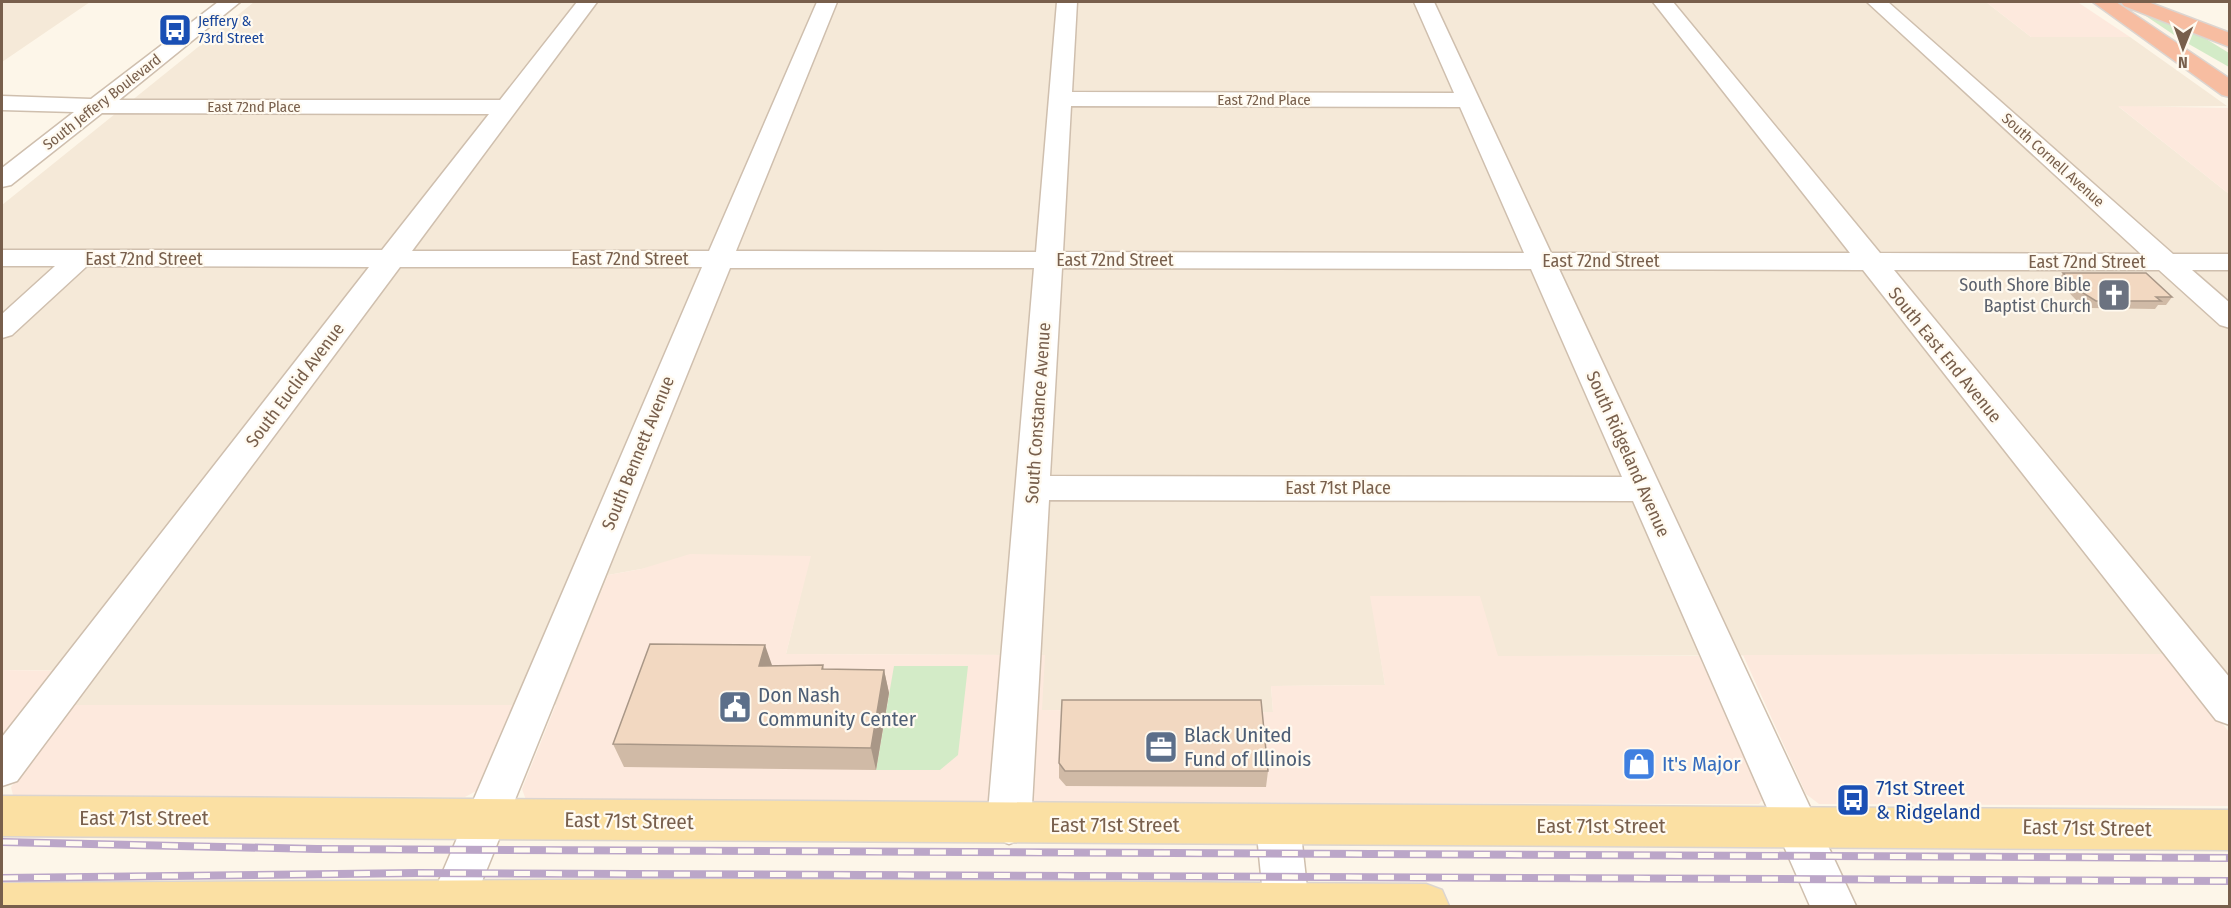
<svg xmlns="http://www.w3.org/2000/svg" width="2231" height="908" font-family="'Fira Sans Condensed',sans-serif">
  <style>
    .residential { fill: #f5e9d8 }
    .commercial { fill: #fde9dd }
    .green { fill: #d3ebc7 }
    .lines { fill: none; stroke-linecap: round; stroke-linejoin: round }
    .minor-casing { stroke: #cfbfae; stroke-width: 3 }
    .major-casing { stroke: #dcd5d0; stroke-width: 3 }
    .highway-casing { stroke: #dcd5d0; stroke-width: 3 }
    .minor { fill: #fff; fill-rule: evenodd }
    .major { fill: #fbe0a3; fill-rule: evenodd }
    .highway { fill: #f7bda1; fill-rule: evenodd }
    .rail-casing { stroke: #bba6c8; stroke-width: 8 }
    .rail { stroke: #fffaf0; stroke-width: 5; stroke-dasharray: 16; stroke-linecap: butt }
    .wall { fill: #d0baa6 }
    .shaded-wall { fill: #a99787 }
    .building { fill: #f2d8c1; stroke: #a99787; stroke-width: 1.5 }
    .labels { text-anchor: middle; dominant-baseline: central; stroke-width: 4.5; stroke-linejoin: round; paint-order: stroke }
    .far-transit-label { font-size: 15px; fill: #164399; stroke: #fffaf0; text-anchor: start }
    .far-street-label { font-size: 15px; fill: #785f4c; stroke: #fffaf0 }
    .street-label { font-size: 18px; fill: #785f4c; stroke: #fffaf0 }
    .worship-label { font-size: 18px; fill: #5b616d; stroke: #fffaf0; text-anchor: end }
    .near-service-label { font-size: 21px; fill: #4e5e75; stroke: #fffaf0; text-anchor: start }
    .near-shop-label { font-size: 21px; fill: #366cbe; stroke: #fffaf0; text-anchor: start }
    .near-transit-label { font-size: 21px; fill: #164399; stroke: #fffaf0; text-anchor: start }
    .near-street-label { font-size: 21px; fill: #785f4c; stroke: #fffaf0 }
  </style>
  <rect width="100%" height="100%" fill="#fdf6e9"/>
  <path class="residential" d="M2,2H90L2,62Z
    M254,2H1986L2031,37H2130L2227,106L2119,107L2229,194V679L2187,654L1498,656L1371,596L1385,685L1271,686L1273,712L1041,710L1044,655L786,654L810,556L641,569L608,575L557,705H73L99,671L2,670V205Z"/>
  <path class="commercial" d="M1986,2L2079,3L2130,37H2031Z
    M2118,106L2229,108V194Z
    M690,554L811,556L786,654L1045,655L1042,710L1273,712L1271,686L1385,685L1370,596H1480L1498,656H1699L1763,799L1759,804H1705L526,800L522,789L608,575L641,569Z
    M2167,654L2229,732V806L1819,804L1806,794L1743,655Z
    M2,670L58,671L2,744Z
    M73,705H518L480,789L465,797L13,795L11,787Z"/>
  <path class="green" d="M2131,6L2190,29L2229,53V67L2180,39Z
    M894,666H968L958,755L940,770H876Z"/>
  <g class="lines">
    <defs>
      <path id="minor" d="M218,2H240L119,100H500L577,2H597L412,251H709L817,2H837L736,251L1036,252L1057,2H1077L1072,92L1454,93L1414,2H1434L1551,253H1850L1653,2H1673L1880,253L2141,254L1867,2H1888L2173,254H2230V270H2192L2230,303V328L2220,325L2159,270H1894L2230,678V725L2216,720L1863,270L1559,269L1856,906H1810L1633,501L1049,500L1031,824L1024,838L1009,844L994,838L987,824L1034,268H730L472,906H428L702,267H400L17,781L2,786V737L369,267L87,266L12,335L2,338V314L55,266H2V250H382L489,114L102,113L11,185L2,187V168L74,112L2,110V96L91,99ZM1071,106L1460,107L1524,253L1063,252ZM1062,268L1531,269L1622,477L1050,476Z
        M1278,805L1293,811L1300,825L1309,906L1264,905L1256,825L1263,811Z"/>
      <path id="major" d="M2,796L2230,810V850L2,836Z
        M729,879L1426,884L1442,890L1449,906H2V883Z"/>
      <path id="highway" d="M2093,2H2116L2230,79V97L2222,95Z
        M2121,2H2148L2230,33V47L2124,6Z"/>
    </defs>
    <use href="#minor" class="minor-casing"/>
    <use href="#major" class="major-casing"/>
    <use href="#highway" class="highway-casing"/>
    <use href="#minor" class="minor"/>
    <use href="#major" class="major"/>
    <use href="#highway" class="highway"/>
    <defs>
      <path id="rail" d="M2,842L317,849L2230,858
        M2,878L418,873L2230,881"/>
    </defs>
    <use href="#rail" class="rail-casing"/>
    <use href="#rail" class="rail"/>
  </g>
  <path class="wall" d="M2063,273L2172,297L2166,305H2158L2155,309L2090,308L2077,301L2058,281Z
    M823,665L824,669L884,670L889,693L876,770L624,767L613,744L772,666Z
    M1059,763L1268,771L1266,787L1066,786L1059,778Z"/>
  <path class="shaded-wall" d="M765,645L773,668L759,666Z
    M884,670L889,693L876,770L871,748Z"/>
  <path class="building" d="M2063,273H2146L2172,297H2156L2161,301H2096L2083,293Z
    M650,644L765,645L759,666L823,665L822,669L884,670L871,748L613,744Z
    M1062,700H1261L1268,771H1065L1059,763Z"/>
  <defs>
    <symbol id="bus-square" viewBox="-11 -11 22 22"><rect x="-9" y="-9" width="18" height="18" rx="4" fill="#1a4fb4" stroke="#fffaf0"/><path d="M-5-6H5V4H4V6H2V4H-2V6H-4V4H-5ZM-3.5-4V0h7V-4ZM-3.5 1.2v1.5H-2V1.2ZM2 1.2v1.5H3.5V1.2Z" fill="#fff"/></symbol>
    <symbol id="church-square" viewBox="-11 -11 22 22"><rect x="-9" y="-9" width="18" height="18" rx="4" fill="#6b7280" stroke="#fffaf0"/><path d="M-1.2-6h2.4v3.5h3.3v2.4h-3.3V6h-2.4V-.1h-3.3v-2.4h3.3Z" fill="#fff"/></symbol>
    <symbol id="civic-square" viewBox="-11 -11 22 22"><rect x="-9" y="-9" width="18" height="18" rx="4" fill="#5c6f8a" stroke="#fffaf0"/><path d="M-.6-6.5H3V-4.5H.6V-3L4-1V1h2V6H-6V1h2V-1L-.6-3ZM-1.2 2.5V6h2.4V2.5Z" fill="#fff"/></symbol>
    <symbol id="office-square" viewBox="-11 -11 22 22"><rect x="-9" y="-9" width="18" height="18" rx="4" fill="#5c6f8a" stroke="#fffaf0"/><path d="M-6-3h4V-5.5h4V-3h4V5H-6ZM-1-4.5V-3h2v-1.5ZM-6 0V1H6V0Z" fill="#fff"/></symbol>
    <symbol id="shop-square" viewBox="-11 -11 22 22"><rect x="-9" y="-9" width="18" height="18" rx="4" fill="#3f7fe0" stroke="#fffaf0"/><path d="M-5-2.5h2.3a2.7 3.5 0 0 1 5.4 0H5L5.5 6h-11ZM-1.5-2.5h3a1.5 2.3 0 0 0-3 0Z" fill="#fff"/></symbol>
  </defs>
  <g fill-rule="evenodd">
    <use href="#bus-square" x="156" y="11" width="38" height="38"/>
    <use href="#church-square" x="2095" y="276" width="38" height="38"/>
    <use href="#civic-square" x="716" y="688" width="38" height="38"/>
    <use href="#office-square" x="1142" y="728" width="38" height="38"/>
    <use href="#shop-square" x="1620" y="745" width="38" height="38"/>
    <use href="#bus-square" x="1834" y="781" width="38" height="38"/>
  </g>
  <g class="labels">
    <g class="far-transit-label">
      <text x="198" y="21">Jeffery &amp;<tspan x="198" dy="17">73rd Street</tspan></text>
    </g>
    <g class="far-street-label">
      <text x="1264" y="100">East 72nd Place</text>
      <text transform="translate(102 102) rotate(-38)">South Jeffery Boulevard</text>
      <text x="254" y="107">East 72nd Place</text>
      <text transform="translate(2053 160) rotate(42)">South Cornell Avenue</text>
    </g>
    <g class="street-label">
      <text x="144" y="259">East 72nd Street</text>
      <text x="630" y="259">East 72nd Street</text>
      <text x="1115" y="260">East 72nd Street</text>
      <text x="1601" y="261">East 72nd Street</text>
      <text x="2087" y="262">East 72nd Street</text>
      <text transform="translate(1945 355) rotate(51)">South East End Avenue</text>
      <text transform="translate(295 385) rotate(-53)">South Euclid Avenue</text>
      <text transform="translate(1038 413) rotate(-86)">South Constance Avenue</text>
      <text transform="translate(638 453) rotate(-68)">South Bennett Avenue</text>
      <text transform="translate(1628 454) rotate(66)">South Ridgeland Avenue</text>
      <text x="1338" y="488">East 71st Place</text>
    </g>
    <g class="worship-label">
      <text x="2091" y="285">South Shore Bible<tspan x="2091" dy="21">Baptist Church</tspan></text>
    </g>
    <g class="near-service-label">
      <text x="758" y="695">Don Nash<tspan x="758" dy="24">Community Center</tspan></text>
      <text x="1184" y="735">Black United<tspan x="1184" dy="24">Fund of Illinois</tspan></text>
    </g>
    <g class="near-shop-label">
      <text x="1662" y="764">It's Major</text>
    </g>
    <g class="near-transit-label">
      <text x="1876" y="788">71st Street<tspan x="1876" dy="24">&amp; Ridgeland</tspan></text>
    </g>
    <g class="near-street-label">
      <text x="144" y="818">East 71st Street</text>
      <text transform="translate(629 821) rotate(1)">East 71st Street</text>
      <text x="1115" y="825">East 71st Street</text>
      <text x="1601" y="826">East 71st Street</text>
      <text transform="translate(2087 828) rotate(1)">East 71st Street</text>
    </g>
  </g>
  <rect width="2231" height="908" fill="none" stroke="#785f4c" stroke-width="6"/>
  <g transform="translate(2183 48) rotate(181)" stroke="#fffaf0" stroke-width="4.5" paint-order="stroke">
  <path d="M0-4.5L10 22L0 15L-10 22Z" fill="#785f4c"/>
  <text y="-9" font-size="16" font-weight="bold" text-anchor="middle" fill="#785f4c">N</text>
  </g>
</svg>
